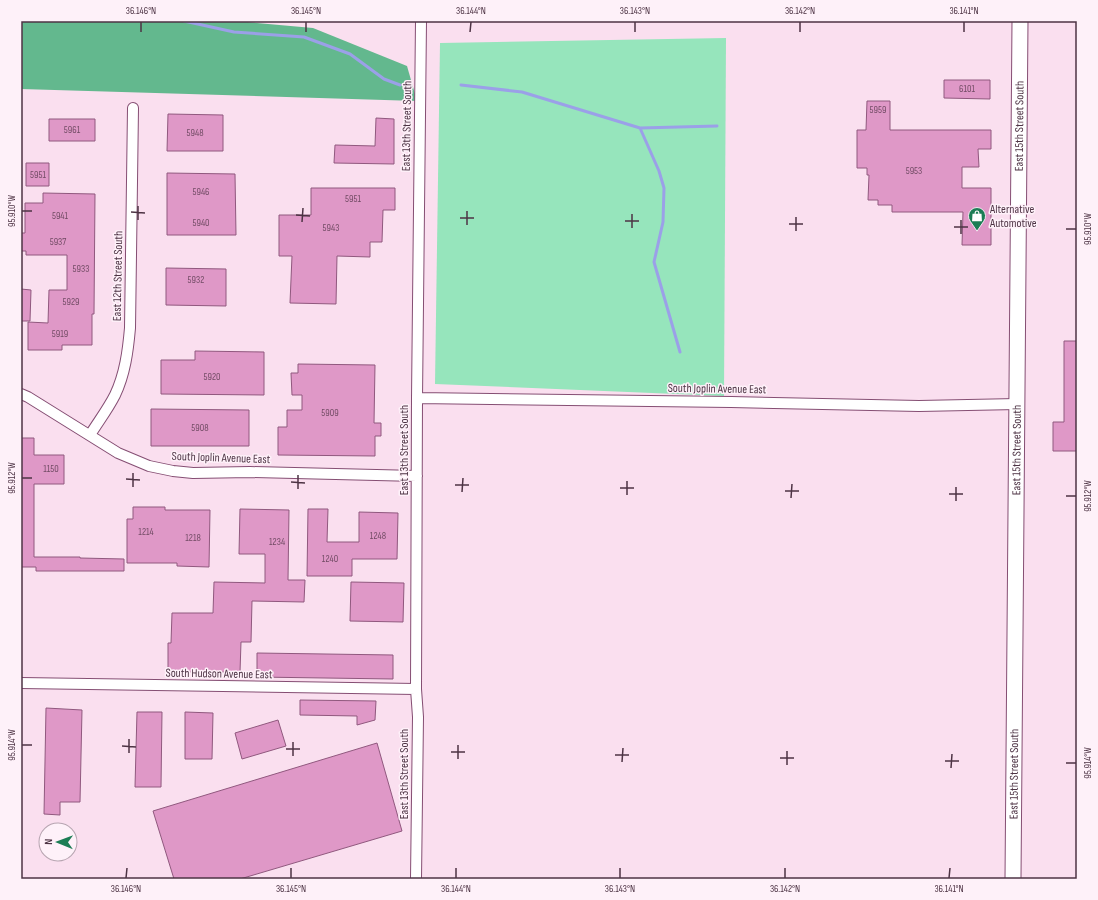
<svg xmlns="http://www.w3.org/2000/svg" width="1098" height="900" font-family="'Sofia Sans Condensed',sans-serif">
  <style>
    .green { fill: #96e5bc }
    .forest { fill: #63b88e }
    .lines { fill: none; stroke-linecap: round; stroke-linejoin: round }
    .stream { stroke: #9ba0e8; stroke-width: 3 }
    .building { fill: #df98c7; stroke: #90587e }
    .street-casing { stroke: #854e73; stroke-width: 12 }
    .secondary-casing { stroke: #854e73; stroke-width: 17 }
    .street { stroke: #fff; stroke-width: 10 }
    .secondary { stroke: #fff; stroke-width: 15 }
    .ticks { fill: none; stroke: #4d3344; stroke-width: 1.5 }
    .labels { text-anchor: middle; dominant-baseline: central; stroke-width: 3; stroke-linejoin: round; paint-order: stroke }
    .number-label { font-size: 10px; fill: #724c65 }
    .street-label { font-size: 12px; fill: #4d3344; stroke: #fef1f9 }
    .poi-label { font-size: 12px; fill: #4d3344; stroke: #fef1f9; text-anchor: start }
    .neatline { fill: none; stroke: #4d3344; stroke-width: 1.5 }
    .ticks-label { font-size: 10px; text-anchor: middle; fill: #4d3344 }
  </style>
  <rect width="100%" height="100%" fill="#fadfef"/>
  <path class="green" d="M726,38L724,396L435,384L440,43Z"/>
  <path class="forest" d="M21,21H236L313,28L407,66L417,101L21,89Z"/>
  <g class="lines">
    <path class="stream" d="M184,21L234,32L304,37L350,54L384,79L400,85
      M461,85L522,92L640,128L717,126
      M640,128L659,171L664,188L663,222L654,262L680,352"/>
  </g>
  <path class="building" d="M944,80H990V99L944,98Z
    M867,101H890V130H991V149H978L979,167H962V188H991V245H962L963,212H892V205H878V200H868L869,175H867V168H857V130H866Z
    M168,114L223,115V151H167Z
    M376,118L394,119V164L334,163L335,145L375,146Z
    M49,119H95V141H49Z
    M26,163H49V186H26Z
    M167,173L235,174L236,235H167Z
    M311,188H395V210H383L382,242H370V257L337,256L336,304L290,303L292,256H279V215H311Z
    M43,193L95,194L94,314H92V345H62V350H28V322L48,323L49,290H67V255H26V251H21V233H25V203H43Z
    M166,268L226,269V306L166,305Z
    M21,289L31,290L30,321H21Z
    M1064,341H1077V451H1053V422H1064Z
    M195,351L264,352V395L161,394V360H195Z
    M298,364L375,365L374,423H381V436H375V456L278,455V427H287V410H302V395H292L291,373H298Z
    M151,409L249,410V446H151Z
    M21,438H34V455H64V484H34V557H80V558L124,559V571H36V567H21Z
    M133,507H165V510H210L209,567L177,566V563H127V519H133Z
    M240,509L289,510L288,580H305L304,602L252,601L251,642H241L240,672H168V643H171L172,613H213L214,582L265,583V554H239Z
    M308,509H328L327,542H359V512L398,513L397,559H352V576H307Z
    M351,582L404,583L403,622L350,621Z
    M257,653L393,655V679L257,677Z
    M300,700L376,701L375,720L357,725V716L300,715Z
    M46,708L82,710L80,802H60V815L44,814Z
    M137,712H162L161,787H135Z
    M185,712L213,713L212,759H185Z
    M278,720L286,746L242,759L235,733Z
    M377,743L402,831L240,879H174L153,811Z"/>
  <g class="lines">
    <defs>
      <path id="street" d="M21,394L28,397L118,453L149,466L173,471L193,473L250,472L417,476
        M417,398L731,402L919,406L1017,404
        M90,435C98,422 108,409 115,395C125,374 128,351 130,328L133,108
        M21,683L416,689
        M416,879L418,717L416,689L417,398L421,21"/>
      <g id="secondary">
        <path id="s1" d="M1013,879L1020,21"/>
      </g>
    </defs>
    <use href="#street" class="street-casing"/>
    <use href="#secondary" class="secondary-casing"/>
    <use href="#street" class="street"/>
    <use href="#secondary" class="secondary"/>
  </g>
  <path class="ticks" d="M141,32V22M306,32V22M470,32L471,22M635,32V22M800,32V22M964,32V22M22,211H32M131,212L145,213M296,215L310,216M460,218H474M138,220V206M625,221H639M302,222L303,208M789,224H803M467,225V211M954,227H968M632,228V214M1066,229H1076M796,231V217M961,234V220M22,478H32M126,479L140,480M291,482L305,483M455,485H469M133,487V473M620,488H634M298,489V475M785,491H799M462,492L463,478M949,494H963M627,495V481M1066,496H1076M791,498L792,484M956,501V487M22,745H32M122,746L136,747M286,749H300M451,752H465M129,753V739M615,755H629M293,756V742M780,758H794M458,759V745M945,761H959M622,762L623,748M1066,763H1076M787,765V751M951,768L952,754M126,878L127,868M291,878V868M456,878V868M620,878V868M785,878V868M949,878L950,868"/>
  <defs>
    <symbol id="shop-pin" viewBox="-11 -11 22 30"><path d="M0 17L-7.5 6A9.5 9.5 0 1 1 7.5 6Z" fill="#1c7d55" stroke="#fef1f9"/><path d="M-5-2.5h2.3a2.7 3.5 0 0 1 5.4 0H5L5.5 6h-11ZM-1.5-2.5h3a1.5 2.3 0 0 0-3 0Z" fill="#fff"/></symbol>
  </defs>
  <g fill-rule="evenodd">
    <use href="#shop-pin" x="967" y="206" width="20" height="27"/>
  </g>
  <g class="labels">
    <g class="number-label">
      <text x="967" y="89">6101</text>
      <text x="878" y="110">5959</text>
      <text x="72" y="130">5961</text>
      <text x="195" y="133">5948</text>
      <text x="914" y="171">5953</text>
      <text x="38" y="175">5951</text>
      <text x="201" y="192">5946</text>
      <text x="353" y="199">5951</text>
      <text x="60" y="216">5941</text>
      <text x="201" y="223">5940</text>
      <text x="331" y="228">5943</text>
      <text x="58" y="242">5937</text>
      <text x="81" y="269">5933</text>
      <text x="196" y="280">5932</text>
      <text x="71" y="302">5929</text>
      <text x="60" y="334">5919</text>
      <text x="212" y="377">5920</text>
      <text x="330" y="413">5909</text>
      <text x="200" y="428">5908</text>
      <text x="51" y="469">1150</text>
      <text x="146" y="532">1214</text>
      <text x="378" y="536">1248</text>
      <text x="193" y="538">1218</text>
      <text x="277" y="542">1234</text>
      <text x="330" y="559">1240</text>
    </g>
    <g class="street-label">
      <text transform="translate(407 126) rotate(-89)">East 13th Street South</text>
      <text stroke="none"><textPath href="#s1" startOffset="753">East 15th Street South</textPath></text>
      <text transform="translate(118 276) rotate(-89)">East 12th Street South</text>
      <text transform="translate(717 389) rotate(1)">South Joplin Avenue East</text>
      <text transform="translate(404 450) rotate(-90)">East 13th Street South</text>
      <text stroke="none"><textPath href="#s1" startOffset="429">East 15th Street South</textPath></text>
      <text transform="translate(221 458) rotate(2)">South Joplin Avenue East</text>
      <text transform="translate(219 674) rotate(1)">South Hudson Avenue East</text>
      <text transform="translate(404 774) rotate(-90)">East 13th Street South</text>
      <text stroke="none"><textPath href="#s1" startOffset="105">East 15th Street South</textPath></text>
    </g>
    <g class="poi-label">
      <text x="990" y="209">Alternative<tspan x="990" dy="14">Automotive</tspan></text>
    </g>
  </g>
  <rect width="1098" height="900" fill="none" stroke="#fef1f9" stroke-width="44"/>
  <g transform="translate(58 842) rotate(271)"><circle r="19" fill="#fef1f9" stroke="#b7a5b1"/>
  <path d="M0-3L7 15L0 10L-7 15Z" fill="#1c7d55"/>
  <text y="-6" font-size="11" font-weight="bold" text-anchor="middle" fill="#4d3344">N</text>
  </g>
  <rect x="22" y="22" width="1054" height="856" class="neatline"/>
  <g class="ticks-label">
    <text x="141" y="14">36.146°N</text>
    <text x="306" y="14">36.145°N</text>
    <text x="471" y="14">36.144°N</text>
    <text x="635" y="14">36.143°N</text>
    <text x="800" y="14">36.142°N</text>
    <text x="964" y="14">36.141°N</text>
    <text transform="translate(11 211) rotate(-90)" y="4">95.910°W</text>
    <text transform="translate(1087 229) rotate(-90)" y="4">95.910°W</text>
    <text transform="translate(11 478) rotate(-90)" y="4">95.912°W</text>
    <text transform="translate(1087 496) rotate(-90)" y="4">95.912°W</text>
    <text transform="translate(11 745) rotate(-90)" y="4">95.914°W</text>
    <text transform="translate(1087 763) rotate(-90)" y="4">95.914°W</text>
    <text x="126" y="892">36.146°N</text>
    <text x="291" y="892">36.145°N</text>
    <text x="456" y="892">36.144°N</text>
    <text x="620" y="892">36.143°N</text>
    <text x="785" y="892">36.142°N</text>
    <text x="949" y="892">36.141°N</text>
  </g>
</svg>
